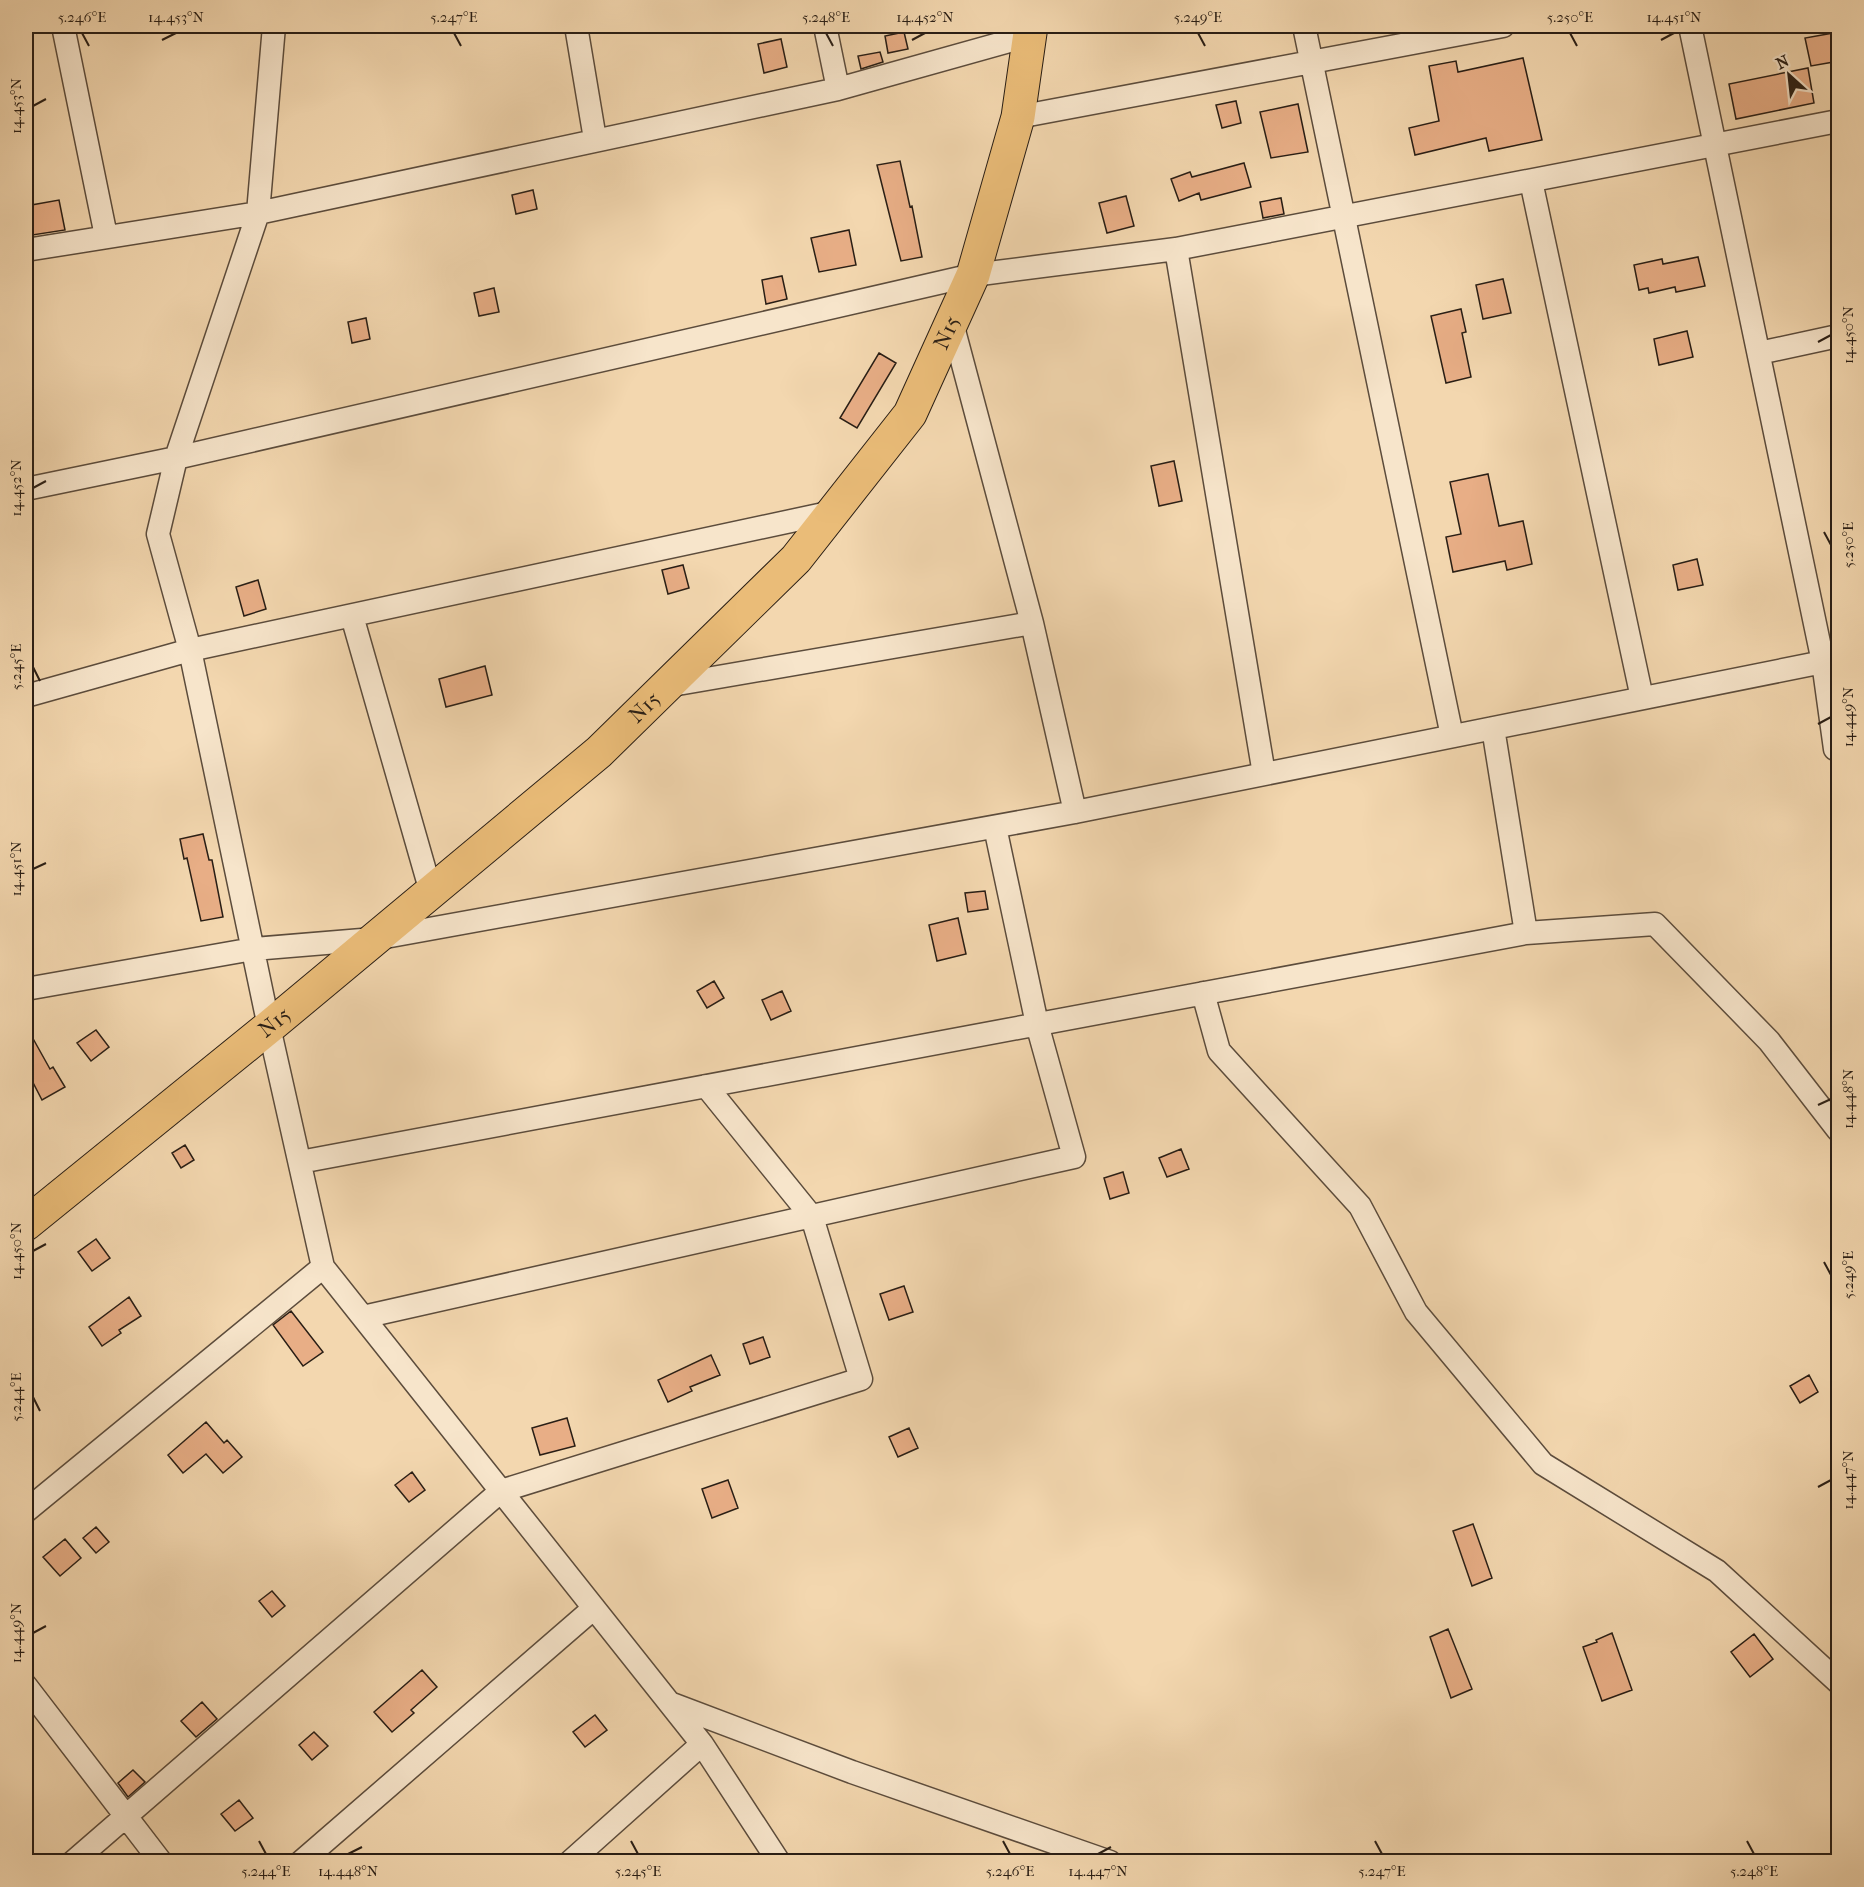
<svg xmlns="http://www.w3.org/2000/svg" width="1864" height="1887" font-family="'IM FELL French Canon',serif">
  <style>
    .building { fill: #e8ae86; stroke: #291e15; stroke-width: 1.5 }
    .lines { fill: none; stroke-linecap: round; stroke-linejoin: round }
    .minor-casing { stroke: #5c4c3c; stroke-width: 25 }
    .primary-casing { stroke: #291e15; stroke-width: 35 }
    .minor { stroke: #f7e5cb; stroke-width: 22 }
    .primary { stroke: #eabc78; stroke-width: 33 }
    .ticks { fill: none; stroke: #291e15; stroke-width: 2 }
    .labels { text-anchor: middle; dominant-baseline: central; stroke-width: 4.5; stroke-linejoin: round; paint-order: stroke }
    .street-label { font-size: 22px; fill: #291e15; stroke: #f7e5cb }
    .neatline { fill: none; stroke: #291e15; stroke-width: 2 }
    .ticks-label { font-size: 15px; text-anchor: middle; fill: #291e15 }
  </style>
  <rect width="100%" height="100%" fill="#f3d7af"/>
  <filter id="stains"><feTurbulence type="fractalNoise" baseFrequency=".00333" numOctaves="4"/><feColorMatrix values="0 0 0 0 .2 0 0 0 0 .09 0 0 0 0 .02 0 0 0 .5 -.17"/></filter>
  <radialGradient id="worn" r=".72"><stop offset=".6" stop-color="#630" stop-opacity="0"/><stop offset="1" stop-color="#630" stop-opacity=".3"/></radialGradient>
  <path class="building" d="M904,32L908,49L888,53L885,36Z
    M1839,32V61L1811,66L1805,38Z
    M781,39L787,67L764,73L758,44Z
    M880,52L883,62L861,69L858,56Z
    M1523,58L1542,140L1489,151L1486,138L1415,155L1409,128L1439,121L1429,66L1456,61L1458,72Z
    M1808,68L1814,103L1736,119L1729,84Z
    M1236,101L1241,123L1222,128L1216,105Z
    M1298,104L1308,152L1271,158L1260,112Z
    M900,161L910,207L912,206L922,257L901,261L877,165Z
    M1244,163L1251,187L1201,200L1199,193L1179,201L1171,179L1190,172L1192,177Z
    M533,190L537,209L516,214L512,195Z
    M1126,196L1134,226L1107,233L1099,203Z
    M1281,198L1284,214L1263,218L1260,202Z
    M59,200L65,230L26,236V206Z
    M849,230L856,265L819,272L811,238Z
    M1698,257L1705,286L1676,292L1675,287L1649,293L1648,288L1639,290L1634,265L1662,259L1663,264Z
    M782,276L787,299L766,304L762,280Z
    M1503,279L1511,313L1483,319L1476,285Z
    M494,288L499,312L479,316L474,293Z
    M1461,309L1466,332L1462,333L1471,377L1446,383L1431,316Z
    M366,318L370,339L352,343L348,322Z
    M1687,331L1693,357L1659,365L1654,339Z
    M879,353L896,363L857,428L840,418Z
    M1174,461L1182,501L1159,506L1151,466Z
    M1488,474L1499,526L1523,521L1532,564L1507,570L1505,561L1453,572L1446,537L1461,534L1450,482Z
    M1697,559L1703,585L1678,590L1673,565Z
    M683,565L689,588L668,594L662,570Z
    M258,580L266,609L244,616L236,587Z
    M485,666L492,695L446,707L439,679Z
    M203,834L209,860H212L223,917L201,921L187,858L184,859L180,839Z
    M985,891L988,909L968,912L965,893Z
    M958,918L966,954L937,961L929,925Z
    M714,981L724,998L707,1008L697,991Z
    M782,991L791,1011L771,1020L762,1000Z
    M26,1026L50,1069L53,1067L65,1087L42,1100L26,1069Z
    M96,1030L109,1047L91,1061L77,1043Z
    M185,1145L194,1160L181,1168L172,1153Z
    M1181,1149L1189,1169L1167,1177L1159,1158Z
    M1123,1172L1129,1193L1110,1199L1104,1178Z
    M96,1239L110,1258L92,1271L78,1252Z
    M904,1286L913,1312L889,1320L880,1294Z
    M129,1297L141,1316L119,1330L121,1333L102,1346L89,1327Z
    M291,1311L323,1352L303,1366L273,1325Z
    M763,1337L770,1357L750,1364L743,1344Z
    M711,1355L720,1375L690,1387L692,1391L668,1402L658,1380Z
    M1809,1375L1818,1392L1800,1403L1790,1386Z
    M567,1418L575,1446L540,1455L532,1428Z
    M206,1422L224,1443L227,1440L242,1457L223,1473L206,1454L183,1473L168,1455Z
    M909,1428L918,1448L898,1457L889,1437Z
    M412,1472L425,1490L409,1502L395,1485Z
    M728,1480L738,1508L712,1518L702,1489Z
    M1473,1524L1492,1578L1472,1586L1453,1531Z
    M96,1527L109,1542L96,1553L83,1538Z
    M65,1539L81,1558L60,1576L43,1557Z
    M272,1591L285,1606L272,1617L259,1601Z
    M1448,1629L1472,1689L1451,1698L1430,1637Z
    M1612,1633L1632,1690L1602,1701L1583,1647L1597,1642L1596,1640Z
    M1754,1634L1773,1659L1750,1677L1731,1652Z
    M422,1670L437,1687L411,1710L414,1713L392,1732L374,1712Z
    M202,1702L217,1719L196,1737L181,1721Z
    M595,1715L607,1730L585,1747L573,1732Z
    M314,1732L328,1746L312,1760L299,1745Z
    M133,1770L145,1782L128,1797L118,1783Z
    M239,1800L253,1818L235,1831L221,1814Z"/>
  <g class="lines">
    <defs>
      <path id="minor" d="M63,26L106,236
        M274,26L258,213L176,458L158,534L190,650L269,1027L323,1267L702,1744L779,1862
        M576,26L595,139
        M825,26L838,89
        M1304,26L1452,736
        M1690,26L1823,662L1835,749
        M1018,117L1503,26
        M1531,181L1642,698
        M1176,249L1264,774
        M26,250L258,213L838,89L1031,35
        M952,323L1032,623L1075,812
        M1759,353L1838,336
        M26,489L176,458L973,275L1176,249L1838,121
        M352,616L431,892
        M666,686L1032,623
        M26,696L190,650L833,512
        M1526,933L1655,924L1769,1041L1838,1130
        M26,989L253,949L374,939L1075,812L1838,659
        M1203,993L1219,1051L1360,1206L1416,1312L1543,1464L1717,1571L1838,1682
        M300,1162L1526,933L1493,728
        M363,1317L1074,1157L1037,1024L995,827
        M26,1511L323,1267
        M26,1686L161,1862
        M672,1704L852,1772L1110,1862
        M73,1862L501,1491L861,1379L812,1217L706,1086
        M301,1862L594,1608
        M570,1862L702,1744"/>
      <g id="primary">
        <path id="s1" d="M26,1224L269,1027L599,752L796,559L910,414L973,275L1018,117L1031,26"/>
      </g>
    </defs>
    <use href="#minor" class="minor-casing"/>
    <use href="#primary" class="primary-casing"/>
    <use href="#minor" class="minor"/>
    <use href="#primary" class="primary"/>
  </g>
  <path class="ticks" d="M82,33L89,46M454,33L461,46M826,33L833,46M1198,33L1205,46M1570,33L1577,46M162,40L176,33M912,40L925,33M1661,40L1674,33M33,106L46,99M1818,342L1831,335M33,488L46,481M1824,532L1831,545M33,667L40,681M1818,724L1831,717M33,869L46,863M1818,1105L1831,1099M33,1251L46,1244M1824,1262L1831,1275M33,1397L40,1411M1818,1487L1831,1480M33,1633L46,1626M259,1841L266,1854M631,1841L638,1854M1003,1841L1010,1854M1375,1841L1382,1854M1747,1841L1754,1854M348,1854L362,1847M1098,1854L1111,1847"/>
  <g class="labels">
    <g class="street-label">
      <text stroke="none"><textPath href="#s1" startOffset="1292">N15</textPath></text>
      <text stroke="none"><textPath href="#s1" startOffset="806">N15</textPath></text>
      <text stroke="none"><textPath href="#s1" startOffset="320">N15</textPath></text>
    </g>
  </g>
  <rect width="1864" height="1887" fill="none" stroke="#f3d7af" stroke-width="66"/>
  <g transform="translate(1789 75) rotate(333)" stroke="#f7e5cb" stroke-width="4.5" paint-order="stroke">
  <path d="M0-4.5L10 22L0 15L-10 22Z" fill="#291e15"/>
  <text y="-9" font-size="16" font-weight="bold" text-anchor="middle" fill="#291e15">N</text>
  </g>
  <rect x="33" y="33" width="1798" height="1821" class="neatline"/>
  <g class="ticks-label">
    <text x="82" y="22">5.246°E</text>
    <text x="176" y="22">14.453°N</text>
    <text x="454" y="22">5.247°E</text>
    <text x="826" y="22">5.248°E</text>
    <text x="925" y="22">14.452°N</text>
    <text x="1198" y="22">5.249°E</text>
    <text x="1570" y="22">5.250°E</text>
    <text x="1674" y="22">14.451°N</text>
    <text transform="translate(16 106) rotate(-90)" y="5">14.453°N</text>
    <text transform="translate(1848 335) rotate(-90)" y="5">14.450°N</text>
    <text transform="translate(16 488) rotate(-90)" y="5">14.452°N</text>
    <text transform="translate(1848 545) rotate(-90)" y="5">5.250°E</text>
    <text transform="translate(16 667) rotate(-90)" y="5">5.245°E</text>
    <text transform="translate(1848 717) rotate(-90)" y="5">14.449°N</text>
    <text transform="translate(16 869) rotate(-90)" y="5">14.451°N</text>
    <text transform="translate(1848 1099) rotate(-90)" y="5">14.448°N</text>
    <text transform="translate(16 1251) rotate(-90)" y="5">14.450°N</text>
    <text transform="translate(1848 1275) rotate(-90)" y="5">5.249°E</text>
    <text transform="translate(16 1397) rotate(-90)" y="5">5.244°E</text>
    <text transform="translate(1848 1480) rotate(-90)" y="5">14.447°N</text>
    <text transform="translate(16 1633) rotate(-90)" y="5">14.449°N</text>
    <text x="266" y="1876">5.244°E</text>
    <text x="348" y="1876">14.448°N</text>
    <text x="638" y="1876">5.245°E</text>
    <text x="1010" y="1876">5.246°E</text>
    <text x="1098" y="1876">14.447°N</text>
    <text x="1382" y="1876">5.247°E</text>
    <text x="1754" y="1876">5.248°E</text>
  </g>
  <rect width="100%" height="100%" filter="url(#stains)"/>
  <rect width="100%" height="100%" fill="url(#worn)"/>
</svg>
